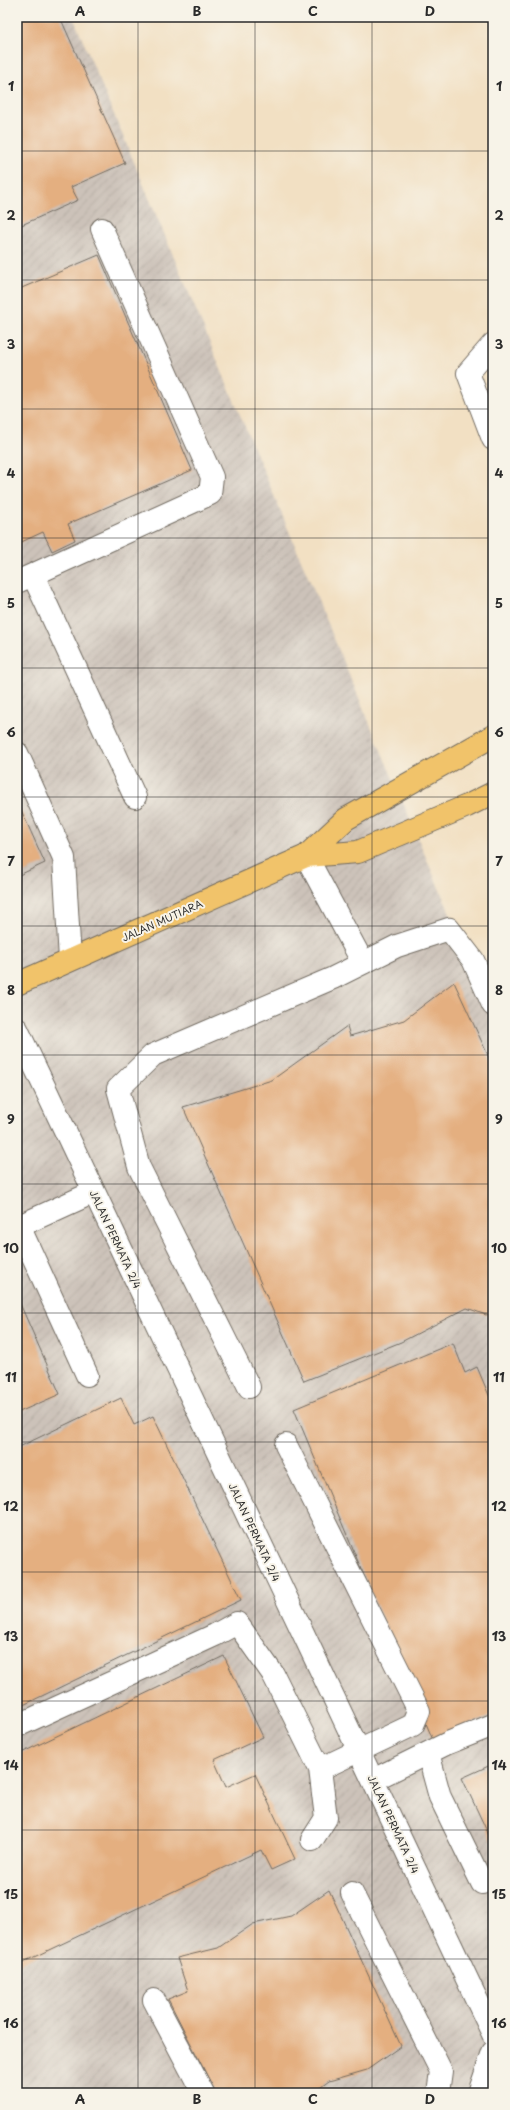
<svg xmlns="http://www.w3.org/2000/svg" width="510" height="2110" font-family="'Playpen Sans',sans-serif">
  <style>
    .industrial { fill: url(#industrial-furrows) }
    .building { fill: #e4af80 }
    .lines { fill: none; stroke-linecap: round; stroke-linejoin: round }
    .minor-casing { stroke: #716a60; stroke-width: 24 }
    .major-casing { stroke: #716a60; stroke-width: 24 }
    .minor { stroke: #fff; stroke-width: 22 }
    .major { stroke: #f1c36a; stroke-width: 22 }
    .grid { fill: none; stroke: #2b2b2b; stroke-width: 1; stroke-opacity: 0.55 }
    .labels { text-anchor: middle; dominant-baseline: central; stroke-width: 4; stroke-linejoin: round; paint-order: stroke }
    .street-label { font-size: 10px; fill: #2b2b2b; stroke: #f7f3e8 }
    .neatline { fill: none; stroke: #2b2b2b; stroke-width: 1.5 }
    .grid-label { font-size: 13px; text-anchor: middle; font-weight: bold; fill: #2b2b2b }
  </style>
  <defs>
    <pattern id="industrial-furrows" width="10" height="10" patternUnits="userSpaceOnUse"><rect width="10" height="10" fill="#ccc2b9"/><path d="M-1 1l2-2M0 10L10 0M9 11l2-2" fill="none" stroke="#afa79f"/></pattern>
  </defs>
  <rect width="100%" height="100%" fill="#f7f3e8"/>
  <filter id="ink" filterUnits="userSpaceOnUse"><feTurbulence type="fractalNoise" baseFrequency=".025" numOctaves="2"/><feDisplacementMap in="SourceGraphic" scale="8" xChannelSelector="R" yChannelSelector="G"/><feConvolveMatrix kernelMatrix="1 2 1 2 8 2 1 2 1" color-interpolation-filters="sRGB"/></filter>
  <filter id="wash" filterUnits="userSpaceOnUse"><feTurbulence type="fractalNoise" baseFrequency=".012" numOctaves="4" result="noise"/><feDisplacementMap in="SourceGraphic" scale="16" xChannelSelector="R" yChannelSelector="G"/><feGaussianBlur stdDeviation="0.9" result="paint"/><feColorMatrix in="noise" values="0 0 0 0 0 0 0 0 0 0 0 0 0 0 0 0 0 1.4 0 .05"/><feComposite in="paint" operator="in"/></filter>
  <g filter="url(#wash)">
    <rect width="100%" height="100%" fill="#f2e0c3"/>
    <path class="industrial" d="M17,17H73L430,867L493,1013V2093H17Z"/>
    <g id="blocks">
      <path class="building" d="M17,17H60L125,163L71,187L78,200L17,227Z
        M99,255L192,470L68,524L75,540L52,551L43,532L17,544V290Z
        M17,801L45,863L17,876Z
        M454,982L493,1066V1313L486,1315L467,1308L401,1342L304,1381L183,1107L272,1080L347,1026L350,1036L404,1020Z
        M17,1297L60,1394L17,1413Z
        M453,1343L465,1373L477,1367L491,1400L493,1399V1715L433,1740L294,1409Z
        M121,1398L134,1425L153,1416L241,1600L17,1708V1448Z
        M224,1656L263,1737L214,1760L226,1787L255,1774L295,1859L271,1870L261,1850L17,1965V1755Z
        M493,1764V1844L462,1778Z
        M329,1890L401,2046L367,2070L329,2081L313,2093H216L168,1999L188,1991L177,1958L218,1948L253,1924L291,1916Z"/>
    </g>
  </g>
  <g filter="url(#ink)">
    <use href="#blocks" fill-opacity="0" stroke="#716a60" stroke-width="1"/>
    <g class="lines">
      <defs>
        <path id="minor" d="M493,344L468,373L493,439
          M33,575L135,797
          M17,582L210,494L212,477L102,229
          M17,753L64,858L70,960
          M306,856L363,963
          M17,1029L493,2034
          M19,1226L87,1375
          M17,1227L94,1192
          M249,1387L139,1167L118,1089L153,1055L333,978L397,946L449,929L473,960L493,1005
          M17,1726L215,1635L237,1623L273,1674L320,1769L413,1725L419,1711L286,1445
          M428,1753L440,1797L482,1883
          M373,1780L448,1743L493,1725
          M312,1840L326,1818L320,1769
          M352,1893L441,2071L438,2093
          M154,2000L203,2093
          M479,2093L493,2052"/>
        <path id="major" d="M306,856L346,819L493,736
          M17,984L306,856L358,852L467,806L493,793"/>
      </defs>
      <use href="#minor" class="minor-casing"/>
      <use href="#major" class="major-casing"/>
      <use href="#minor" class="minor"/>
      <use href="#major" class="major"/>
    </g>
  </g>
  <path class="grid" d="M138,17V2093M255,17V2093M372,17V2093M17,151H493M17,280H493M17,409H493M17,538H493M17,668H493M17,797H493M17,926H493M17,1055H493M17,1184H493M17,1313H493M17,1442H493M17,1572H493M17,1701H493M17,1830H493M17,1959H493"/>
  <g class="labels">
    <g class="street-label">
      <text transform="translate(162 920) rotate(-24)">JALAN MUTIARA</text>
      <text transform="translate(116 1239) rotate(65)">JALAN PERMATA 2/4</text>
      <text transform="translate(255 1532) rotate(65)">JALAN PERMATA 2/4</text>
      <text transform="translate(394 1824) rotate(65)">JALAN PERMATA 2/4</text>
    </g>
  </g>
  <rect width="510" height="2110" fill="none" stroke="#f7f3e8" stroke-width="44"/>
  <rect x="22" y="22" width="466" height="2066" class="neatline"/>
  <g class="grid-label">
    <text x="80" y="16">A</text>
    <text x="197" y="16">B</text>
    <text x="313" y="16">C</text>
    <text x="430" y="16">D</text>
    <text x="11" y="91">1</text>
    <text x="499" y="91">1</text>
    <text x="11" y="220">2</text>
    <text x="499" y="220">2</text>
    <text x="11" y="349">3</text>
    <text x="499" y="349">3</text>
    <text x="11" y="478">4</text>
    <text x="499" y="478">4</text>
    <text x="11" y="608">5</text>
    <text x="499" y="608">5</text>
    <text x="11" y="737">6</text>
    <text x="499" y="737">6</text>
    <text x="11" y="866">7</text>
    <text x="499" y="866">7</text>
    <text x="11" y="995">8</text>
    <text x="499" y="995">8</text>
    <text x="11" y="1124">9</text>
    <text x="499" y="1124">9</text>
    <text x="11" y="1253">10</text>
    <text x="499" y="1253">10</text>
    <text x="11" y="1382">11</text>
    <text x="499" y="1382">11</text>
    <text x="11" y="1511">12</text>
    <text x="499" y="1511">12</text>
    <text x="11" y="1641">13</text>
    <text x="499" y="1641">13</text>
    <text x="11" y="1770">14</text>
    <text x="499" y="1770">14</text>
    <text x="11" y="1899">15</text>
    <text x="499" y="1899">15</text>
    <text x="11" y="2028">16</text>
    <text x="499" y="2028">16</text>
    <text x="80" y="2104">A</text>
    <text x="197" y="2104">B</text>
    <text x="313" y="2104">C</text>
    <text x="430" y="2104">D</text>
  </g>
</svg>
